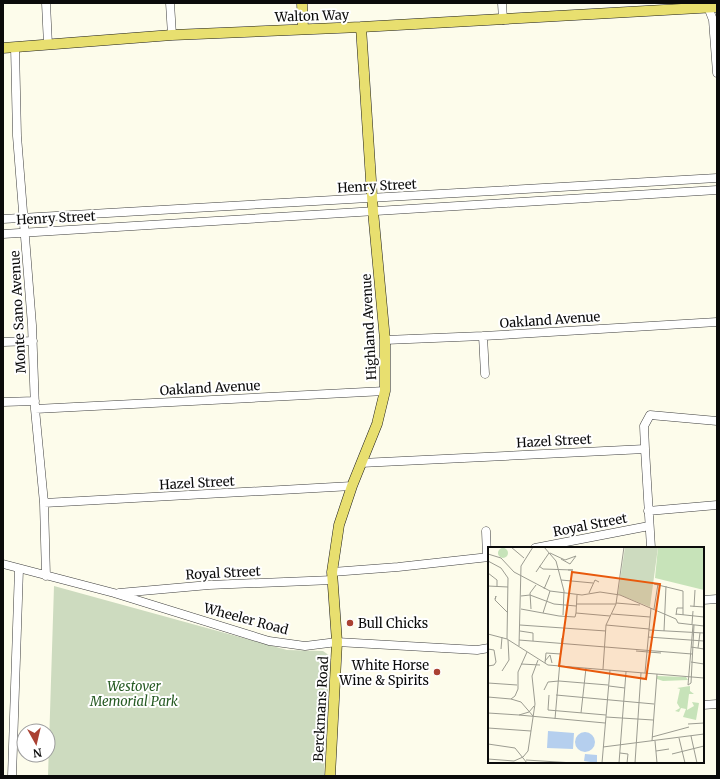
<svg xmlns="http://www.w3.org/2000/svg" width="720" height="779" font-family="Merriweather,serif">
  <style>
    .cemetery { fill: #cddbbf }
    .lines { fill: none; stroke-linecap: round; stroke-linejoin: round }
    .minor-casing { stroke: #3e3e3e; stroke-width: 9 }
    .major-casing { stroke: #1c1c1c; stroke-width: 11 }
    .minor { stroke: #fff; stroke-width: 8 }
    .major { stroke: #e8df6f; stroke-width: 10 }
    .poi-dot { fill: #aa4133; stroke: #fff; stroke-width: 1.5 }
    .labels { text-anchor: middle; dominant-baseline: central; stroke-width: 4; stroke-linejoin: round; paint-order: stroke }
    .street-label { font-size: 13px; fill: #0b0b0b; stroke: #fff }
    .poi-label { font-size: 13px; fill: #0b0b0b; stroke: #fff; text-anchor: start }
    .park-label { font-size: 13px; font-style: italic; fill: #265a23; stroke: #fff }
    .inset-road { fill: none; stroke: #9c9c91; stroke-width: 1 }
    .view { fill: #e8590c; fill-opacity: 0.15; stroke: #e8590c; stroke-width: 2 }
    .inset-edge { fill: none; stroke: #0b0b0b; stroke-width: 2 }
  </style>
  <rect width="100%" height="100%" fill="#fdfceb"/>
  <path class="cemetery" d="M54,586L287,650L323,651L330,656L324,776H48Z"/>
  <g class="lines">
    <defs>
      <path id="minor" d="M46,3L48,45
        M170,3L172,35
        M502,3L503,20
        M707,4L708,7L713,20L717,73
        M15,47L17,136L32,325L35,409L44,503L46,576
        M3,219L717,178
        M3,234L717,190
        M483,336L485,374
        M385,340L483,336L717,322
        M3,342L33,341
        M3,402L35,401
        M35,409L385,391
        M645,449L651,548
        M361,463L645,449L644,426L650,415L717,421
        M44,503L352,486
        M648,511L717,505
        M486,531L487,557
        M535,548L649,526
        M3,564L114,593L269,641L305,646L337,642L477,650L489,648
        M332,572L398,567L489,557
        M119,593L209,585L333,580
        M703,600L717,599
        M703,705L717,704
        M12,776L19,569"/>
      <path id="major" d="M302,3L303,29
        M3,48L172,35L361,27L717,7
        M330,776L337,642L332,572L339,525L352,486L377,424L385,391V340L373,211L361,27"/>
    </defs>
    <use href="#minor" class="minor-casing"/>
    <use href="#major" class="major-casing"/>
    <use href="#minor" class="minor"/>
    <use href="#major" class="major"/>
  </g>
  <g class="poi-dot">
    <circle cx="350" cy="623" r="4"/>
    <circle cx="437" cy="672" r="4"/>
  </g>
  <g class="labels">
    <g class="street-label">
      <text transform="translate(312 16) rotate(-2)">Walton Way</text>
      <text transform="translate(377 186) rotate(-3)">Henry Street</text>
      <text transform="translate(56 218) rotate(-3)">Henry Street</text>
      <text transform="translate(18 312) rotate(-93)">Monte Sano Avenue</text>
      <text transform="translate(550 320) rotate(-4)">Oakland Avenue</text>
      <text transform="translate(369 327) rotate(-93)">Highland Avenue</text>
      <text transform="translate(210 388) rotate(-3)">Oakland Avenue</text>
      <text transform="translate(554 441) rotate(-3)">Hazel Street</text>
      <text transform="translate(197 483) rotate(-3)">Hazel Street</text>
      <text transform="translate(590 525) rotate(-11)">Royal Street</text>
      <text transform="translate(223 573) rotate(-3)">Royal Street</text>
      <text transform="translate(246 619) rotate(15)">Wheeler Road</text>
      <text transform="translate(321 709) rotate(-87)">Berckmans Road</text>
    </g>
    <g class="poi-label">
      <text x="358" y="623">Bull Chicks</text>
      <text x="429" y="665" text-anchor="end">White Horse<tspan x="429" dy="15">Wine &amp; Spirits</tspan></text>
    </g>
    <g class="park-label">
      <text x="134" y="686">Westover<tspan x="134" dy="15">Memorial Park</tspan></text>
    </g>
  </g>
  <g transform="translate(488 547)">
    <rect width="216" height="216" fill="#fdfceb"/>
    <path d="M170,0H216V43L167,31ZM10 6a5 5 0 1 1 10 0a5 5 0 1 1-10 0ZM169,129L198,130L200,133L175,134L169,132ZM202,139V144L206,147H201L199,163L206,159L204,155L211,156L208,173L195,170L198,162L193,161L191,165L187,164L192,161L189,156L192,142L189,141Z" fill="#c7e3b9"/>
    <path d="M137,0H170L162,60L130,47Z" fill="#cddbbf"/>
    <path d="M60,184L86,186L85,202L59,201ZM87 195a10 10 0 1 1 20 0a10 10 0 1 1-20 0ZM97,207L109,208V216L96,214Z" fill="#b5cfee"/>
    <path class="inset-road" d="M23,0L36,11M56,0L68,14L76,44L75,68M62,6L77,13L88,9L82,17L73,12M0,7L13,11L26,25L62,44L94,48L112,45L132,48L188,72L190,76L216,79M0,14L13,21L20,31L19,92M51,19L55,22L85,23H80M48,25L61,6M0,26L9,33V40M73,33L105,36M166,37L195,44V68M0,39L20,40M56,42L62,28M101,46L107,33L111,35M33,49L42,48L66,57L88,59M7,52L8,49L7,53L20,66M128,56L152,58M89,57H128M202,59L216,60M206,60L207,43M33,62L71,69L87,70L88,66L122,69M43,62L42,46L48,38M166,62L170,37M55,66L62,44M88,66L89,48M124,67L162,70M188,67L216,70M188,68L189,61H195M204,77L205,64M32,78L118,84M118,78L161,82M205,78L200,138L203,136L206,78M161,83L216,86M32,84L45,86V94M176,84L178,39M0,87L19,92L60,118L216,131M160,90L216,94M31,93L204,107M31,99L33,19L45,0M203,100L216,102M210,101L212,86M0,102L6,103L8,115L6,118L0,119M13,102L14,90M148,104L173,106M57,114L62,108L64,116M203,115L216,117M57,116L58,106L73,107M33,117L52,118M115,122L118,78L128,57L136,0M14,124L21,113L20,93M157,126L163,61M0,136L29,138M121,139L137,141M56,143L60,135L71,134L120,138M61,148L60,163L118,168M68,148L166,157M0,150L23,152L27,149L30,142V125L39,105M23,152L33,155L45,169M0,166L31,168L41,165L46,159M93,166L98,121M31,168L117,176M118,170L165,173M67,172L74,91M200,177L216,176M0,181L43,184M203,189L209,216M164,190L201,180M191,191L197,216M164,194L169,127M167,194L169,216M0,197L27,201L39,216M115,200L216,187M168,204L181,202M132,206L140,207L139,216M184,207L216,199M0,212L26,214L35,210L40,204L47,157L44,129L50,113M38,213L86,216M114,216L122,123M131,216L138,125M147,216L153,126"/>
    <path class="view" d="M84,25L172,37L158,132L71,119Z"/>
    <rect width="216" height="216" class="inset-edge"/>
  </g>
  <rect width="720" height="779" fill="none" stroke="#0b0b0b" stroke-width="8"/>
  <g transform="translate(36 743) rotate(172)"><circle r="19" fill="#ffffff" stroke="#9d9d9d"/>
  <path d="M0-3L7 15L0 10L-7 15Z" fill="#aa4133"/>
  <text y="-6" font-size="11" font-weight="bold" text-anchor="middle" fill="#0b0b0b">N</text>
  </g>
</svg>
